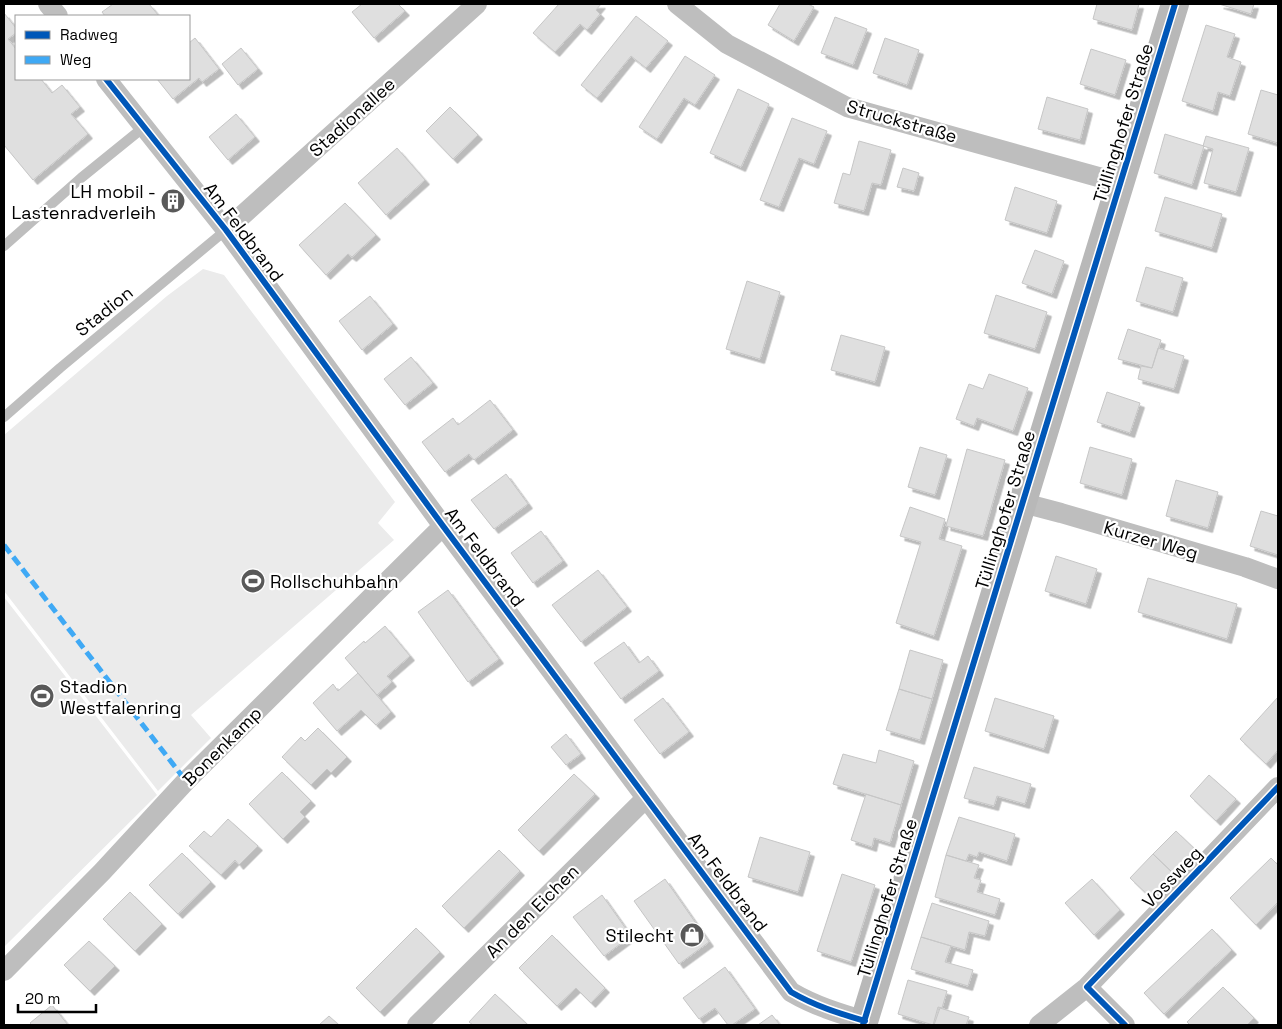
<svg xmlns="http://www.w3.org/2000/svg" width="1282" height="1029" font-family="'Space Grotesk',sans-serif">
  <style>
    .green { fill: #ebebeb }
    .building { fill: #dfdfdf; stroke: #c6c6c6; filter: url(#shadow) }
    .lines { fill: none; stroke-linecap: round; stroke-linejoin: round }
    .service { stroke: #bebebe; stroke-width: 10 }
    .minor { stroke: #bebebe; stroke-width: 20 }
    .secondary { stroke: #b8b8b8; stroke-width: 28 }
    .quiet { stroke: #3fa9f5; stroke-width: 5; stroke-dasharray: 10 5; stroke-linecap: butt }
    .cycleway-casing { stroke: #fff; stroke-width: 9 }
    .cycleway { stroke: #0057b8; stroke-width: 6 }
    .labels { text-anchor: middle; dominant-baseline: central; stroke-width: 4.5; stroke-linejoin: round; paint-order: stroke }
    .street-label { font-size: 18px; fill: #000; stroke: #fff }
    .poi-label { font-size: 18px; fill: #000; stroke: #fff; text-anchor: end }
  </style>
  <defs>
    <filter id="shadow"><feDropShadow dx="4.5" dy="4.5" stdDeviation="0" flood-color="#0004"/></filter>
  </defs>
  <rect width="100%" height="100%" fill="#fff"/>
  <path class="green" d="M203,269L224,275L395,502L378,523L394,540L191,715L211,738L158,791L4,591V435L167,296Z
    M4,597L157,795L4,947Z"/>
  <path class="building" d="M113,4H149L159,16H105L102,12Z
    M362,4H398L405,11L374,38L352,12Z
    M559,4H601L596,10L600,14L587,30L580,24L555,52L533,33Z
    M780,4H808L814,7L794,41L768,25Z
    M1097,4H1139L1132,30L1093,19Z
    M1219,4H1254L1251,14Z
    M4,13L16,28V33L8,39L16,49V79H41L52,93L62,85L80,107L71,114L88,134L33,180L4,145Z
    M636,16L668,41L646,68L631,56L597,98L581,85Z
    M835,17L867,29L853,65L821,53Z
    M1206,25L1235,34L1227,57L1241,62L1230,96L1218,92L1213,111L1182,101Z
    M195,38L219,69L202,82L199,78L173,99L157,79H189V43Z
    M885,38L919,50L907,85L873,73Z
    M241,48L258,69L238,85L222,64Z
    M1091,49L1126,60L1115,95L1080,84Z
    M685,56L715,75L695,105L684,98L657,139L639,127Z
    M738,89L769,104L741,167L710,153Z
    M1261,90L1278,95V143L1248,134Z
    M1047,97L1088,109L1080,140L1038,129Z
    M450,107L478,135L453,159L426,131Z
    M236,114L255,137L228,160L209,137Z
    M792,118L827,131L814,164L799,158L779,207L760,200Z
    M1165,134L1204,146L1192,185L1154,173Z
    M1206,136L1249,148L1236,192L1204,183L1213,149L1203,146Z
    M859,141L891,150L881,185L872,183L864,211L834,203L843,173L850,175Z
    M397,148L425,180L386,215L358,183Z
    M903,168L919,173L914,191L897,187Z
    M1015,187L1057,201L1047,233L1005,220Z
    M176,196L178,199L170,206L167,203Z
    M1165,197L1222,214L1212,248L1155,231Z
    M345,203L376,235L352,257L348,254L326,275L299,245Z
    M1035,250L1064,261L1052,294L1022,283Z
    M1146,267L1183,278L1173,312L1136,301Z
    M747,281L780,292L760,359L726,349Z
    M996,295L1047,312L1035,349L984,333Z
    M370,296L393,324L362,350L339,321Z
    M1128,329L1161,340L1152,368L1118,359Z
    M841,335L885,347L875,382L831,370Z
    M1158,348L1184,356L1174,389L1138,379L1141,366L1152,368Z
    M411,357L433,383L405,405L384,379Z
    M989,374L1028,388L1013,431L977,418L974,426L956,419L969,384L983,389Z
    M1107,392L1140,403L1130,433L1097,422Z
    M490,400L513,430L474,460L469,454L445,472L422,442L453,418L458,425Z
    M920,447L947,455L935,495L908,487Z
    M1090,447L1132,459L1122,495L1080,483Z
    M967,449L1005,460L983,536L946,526Z
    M506,474L528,504L494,529L471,500Z
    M1176,480L1218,492L1208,528L1166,516Z
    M910,507L945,519L939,539L962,546L934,636L896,623L921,542L900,536Z
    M1261,511L1278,516V555L1250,546Z
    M541,531L563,561L533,583L511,553Z
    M1056,556L1097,569L1086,604L1045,591Z
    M598,570L627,607L581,642L552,605Z
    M1148,578L1237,604L1227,639L1138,612Z
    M448,590L499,659L468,682L418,612Z
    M385,626L410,656L387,676L392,682L377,695L345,658L364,641L365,643Z
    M624,642L639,663L648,656L659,671L621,699L594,663Z
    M910,650L943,660L932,699L899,689Z
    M358,673L391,712L376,725L361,710L337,731L313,703L333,684L338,691Z
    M899,689L932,699L920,740L886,730Z
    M1278,697V750L1266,764L1240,739Z
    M663,698L689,732L660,754L634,720Z
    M995,698L1054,716L1044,749L985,731Z
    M318,728L347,757L331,773L327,769L311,785L282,757L301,737L305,741Z
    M566,734L581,754L566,765L551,747Z
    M879,750L914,761L901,805L833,784L843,754L876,763Z
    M974,767L1031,784L1025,804L997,796L994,806L964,798Z
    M282,772L311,801L300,812L305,817L283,839L249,804Z
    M574,774L595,794L539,851L518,830Z
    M1209,775L1236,799L1216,821L1190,796Z
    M866,794L901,805L890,843L874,838L872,847L851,840Z
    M959,817L1015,834L1007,861L979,852L977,857L969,854L966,861L946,855Z
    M228,819L258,846L239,865L235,860L221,875L189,846L204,831L211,837Z
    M1176,831L1199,853L1176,876L1153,854Z
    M760,837L810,852L798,892L748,877Z
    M499,850L520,871L464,928L442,906Z
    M182,853L211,882L178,914L149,885Z
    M1153,854L1176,876L1153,900L1130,878Z
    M946,855L979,865L974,878L981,880L977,892L1000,899L995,915L935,897Z
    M1271,858L1278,865V902L1256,925L1230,898Z
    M842,874L875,885L851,962L817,951Z
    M665,879L709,942L679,964L634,901Z
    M1092,879L1120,910L1094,935L1065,903Z
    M130,892L162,924L135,951L103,919Z
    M602,895L631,936L604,956L573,917Z
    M932,903L989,921L985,936L969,932L965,950L921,937Z
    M416,928L440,952L380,1012L356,988Z
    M1212,929L1232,950L1164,1014L1144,993Z
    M552,935L605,988L591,1003L576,988L557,1006L519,968Z
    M921,937L951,946L945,962L973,970L968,986L911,969Z
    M89,941L115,966L90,991L64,965Z
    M725,967L755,1009L732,1025H728L715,1008L699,1019L683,998Z
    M908,980L947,991L942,1008L938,1007L933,1025L898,1014Z
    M1223,987L1254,1018L1247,1025H1190L1187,1022Z
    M495,994L528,1025H473L469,1022Z
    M52,1005L68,1025H32L30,1023Z
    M940,1008L969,1017L966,1025H934Z
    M772,1015L780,1025H758Z
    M329,1016L339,1025H319Z"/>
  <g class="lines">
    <path class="service" d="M4,246L81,178L144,127
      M4,417L60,368L226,230"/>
    <path class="minor" d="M48,4L58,16
      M677,4L727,44L847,107L1120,183
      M106,79L226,230L443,526L791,992C815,1006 838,1013 865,1021
      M226,230L477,4
      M1023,503L1061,513L1245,567L1278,579
      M4,971L102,872L186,781L443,526
      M1087,987L1125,1025
      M417,1025L646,798
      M1039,1025L1087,987L1278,787"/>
    <path class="secondary" d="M863,1025L1175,4"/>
    <path class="quiet" d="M4,545L186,781"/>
    <defs>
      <path id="cycleway" d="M106,79L226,230L443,526L791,992C815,1006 838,1013 865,1021
        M863,1025L1175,4
        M1125,1025L1087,987L1278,787"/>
    </defs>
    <use href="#cycleway" class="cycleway-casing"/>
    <use href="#cycleway" class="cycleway"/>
  </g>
  <defs>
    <symbol id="building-disc" viewBox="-11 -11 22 22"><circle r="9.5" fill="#595959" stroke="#fff"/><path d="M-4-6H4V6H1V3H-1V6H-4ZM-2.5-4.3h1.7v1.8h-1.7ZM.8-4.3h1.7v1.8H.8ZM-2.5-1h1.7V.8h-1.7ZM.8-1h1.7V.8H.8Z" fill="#fff"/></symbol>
    <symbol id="stadium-disc" viewBox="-11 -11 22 22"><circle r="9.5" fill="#595959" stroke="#fff"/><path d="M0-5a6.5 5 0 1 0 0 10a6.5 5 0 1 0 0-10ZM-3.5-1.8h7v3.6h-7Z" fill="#fff"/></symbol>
    <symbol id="shop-disc" viewBox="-11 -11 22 22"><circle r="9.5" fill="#595959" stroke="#fff"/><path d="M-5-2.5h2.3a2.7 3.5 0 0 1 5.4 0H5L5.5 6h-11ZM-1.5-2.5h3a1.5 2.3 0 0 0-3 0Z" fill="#fff"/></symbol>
  </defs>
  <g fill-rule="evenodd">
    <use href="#building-disc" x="159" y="187" width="28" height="28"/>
    <use href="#stadium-disc" x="239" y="567" width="28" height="28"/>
    <use href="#stadium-disc" x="28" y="682" width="28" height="28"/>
    <use href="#shop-disc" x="678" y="921" width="28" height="28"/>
  </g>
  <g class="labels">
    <g class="street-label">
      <text transform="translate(352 117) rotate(-42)">Stadionallee</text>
      <text transform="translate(902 121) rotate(16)">Struckstraße</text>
      <text transform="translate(1123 123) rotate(-73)">Tüllinghofer Straße</text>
      <text transform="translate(244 232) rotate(53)">Am Feldbrand</text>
      <text transform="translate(104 311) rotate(-39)">Stadion</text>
      <text transform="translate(1005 510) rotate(-73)">Tüllinghofer Straße</text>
      <text transform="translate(1151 540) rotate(16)">Kurzer Weg</text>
      <text transform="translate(485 557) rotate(53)">Am Feldbrand</text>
      <text transform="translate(222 746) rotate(-45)">Bonenkamp</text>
      <text transform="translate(1172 877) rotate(-46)">Vossweg</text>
      <text transform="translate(728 882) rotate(53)">Am Feldbrand</text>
      <text transform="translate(887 898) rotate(-73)">Tüllinghofer Straße</text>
      <text transform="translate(532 911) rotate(-45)">An den Eichen</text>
    </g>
    <g class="poi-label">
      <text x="156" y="191">LH mobil -<tspan x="156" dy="21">Lastenradverleih</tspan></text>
      <text x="270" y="581" text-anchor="start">Rollschuhbahn</text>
      <text x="60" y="686" text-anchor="start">Stadion<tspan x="60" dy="21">Westfalenring</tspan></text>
      <text x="674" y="935">Stilecht</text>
    </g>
  </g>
  <rect width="1282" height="1029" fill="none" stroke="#000000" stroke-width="10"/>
  <rect x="15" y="15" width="175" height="65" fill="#ffffff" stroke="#999999"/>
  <rect x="25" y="31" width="25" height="8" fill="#0057b8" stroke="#999999"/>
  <text x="60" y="40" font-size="15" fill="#000000">Radweg</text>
  <rect x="25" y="56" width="25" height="8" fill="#3fa9f5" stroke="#999999"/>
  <text x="60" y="65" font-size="15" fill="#000000">Weg</text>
  <path d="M18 1004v8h78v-8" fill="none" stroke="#000000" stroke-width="2.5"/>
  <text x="25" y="1004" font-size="15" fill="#000000" stroke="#ffffff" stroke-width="4" paint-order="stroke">20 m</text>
</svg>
